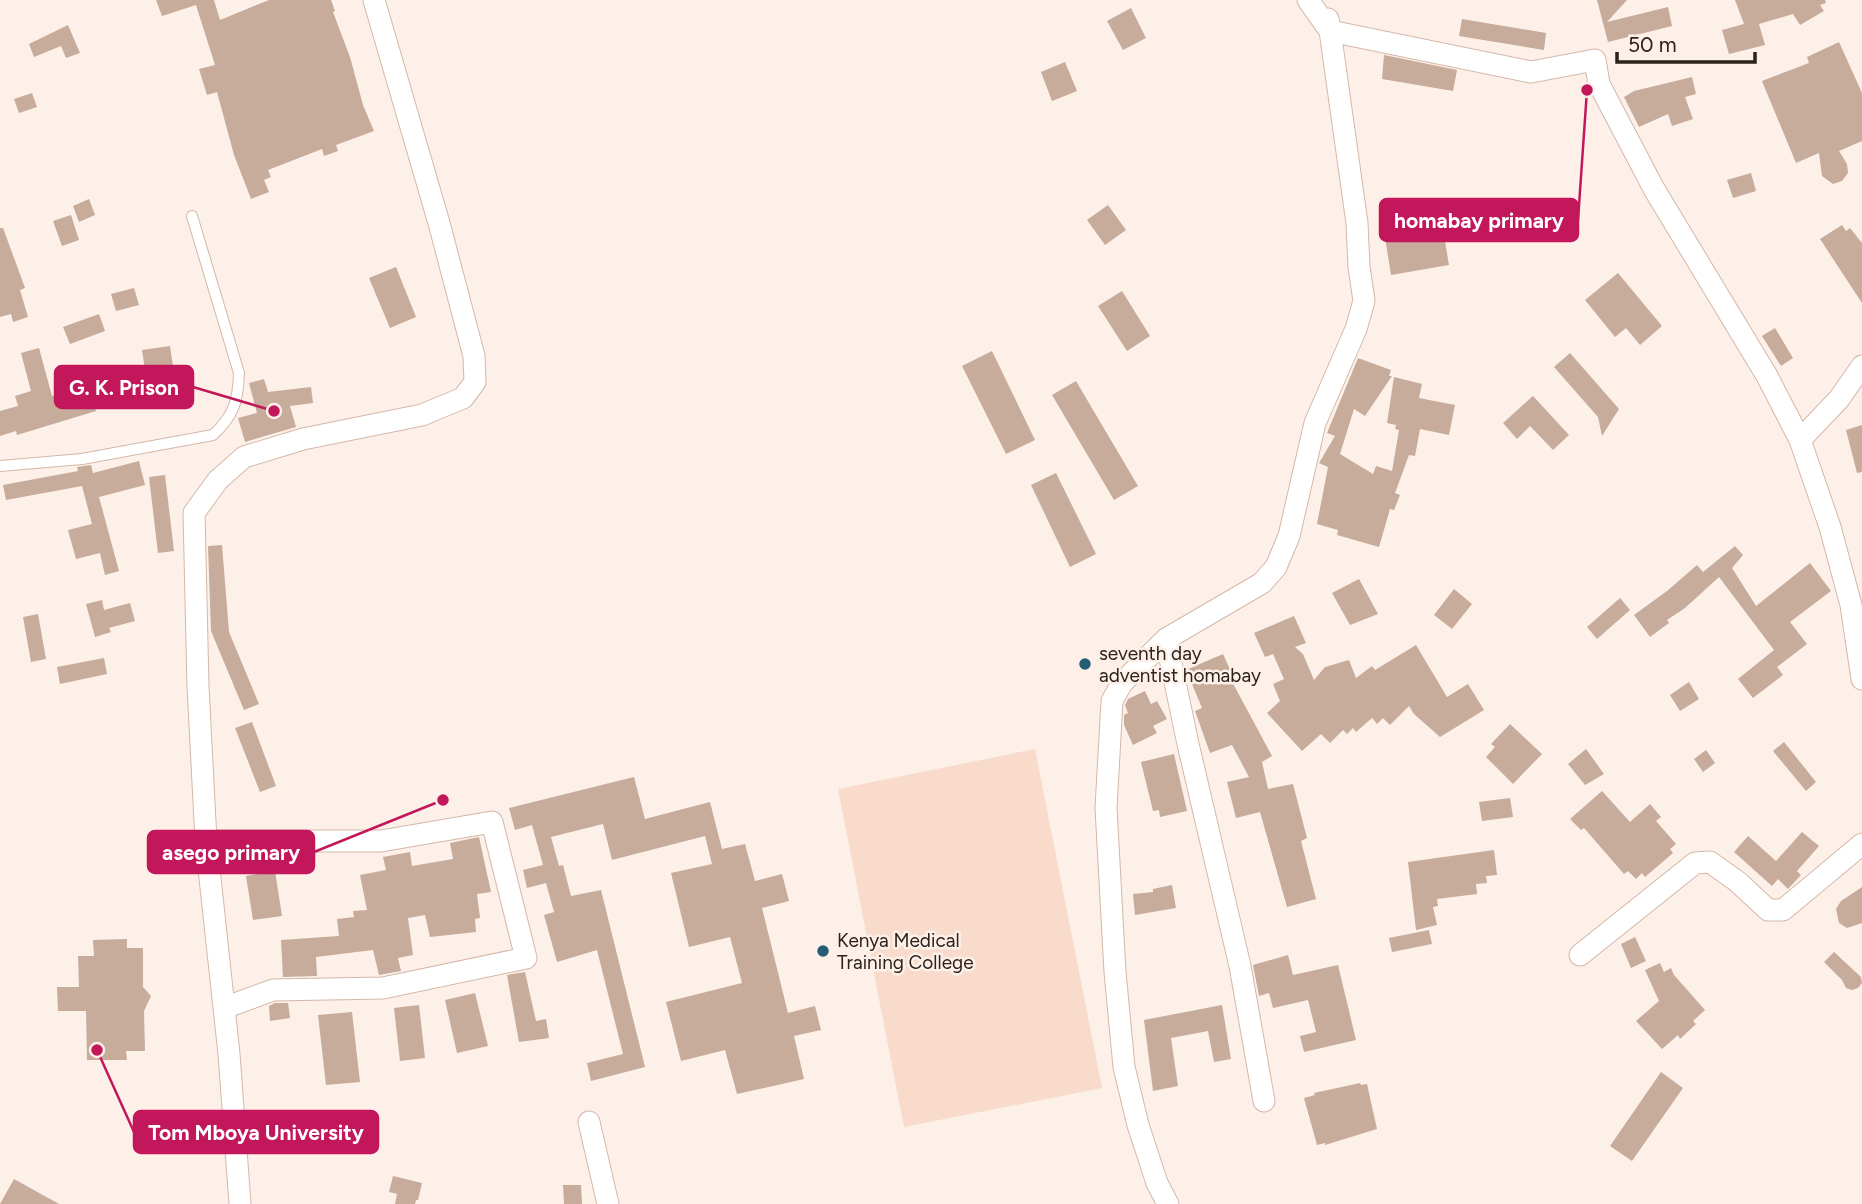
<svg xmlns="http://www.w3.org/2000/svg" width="1862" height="1204" font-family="Figtree,sans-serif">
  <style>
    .green { fill: #f8dbca }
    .building { fill: #c7ab9b }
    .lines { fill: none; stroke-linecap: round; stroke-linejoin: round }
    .service-casing { stroke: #d4b8a8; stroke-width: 12 }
    .minor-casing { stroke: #d4b8a8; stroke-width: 23 }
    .service { stroke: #fff; stroke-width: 10 }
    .minor { stroke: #fff; stroke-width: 21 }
    .poi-dot { fill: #255d77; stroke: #fcf0e9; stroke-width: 2.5 }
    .labels { text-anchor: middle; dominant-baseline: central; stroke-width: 5; stroke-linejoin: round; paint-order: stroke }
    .poi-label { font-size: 19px; fill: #2c211b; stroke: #fcf0e9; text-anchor: start }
    .leader { fill: none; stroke: #c2185b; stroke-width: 2.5 }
    .callout-dot { fill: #c2185b; stroke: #fcf0e9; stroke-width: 2.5 }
    .callout { fill: #c2185b; stroke: #c2185b; stroke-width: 2.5 }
    .callout-label { font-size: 21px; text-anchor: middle; font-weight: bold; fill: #fff }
  </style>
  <rect width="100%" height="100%" fill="#fcf0e9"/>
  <path class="green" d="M1035,749L1102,1088L904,1127L838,789Z"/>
  <path class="building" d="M156,0H214L220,20L269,0H331L335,11L333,12L350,57L363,105L374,131L336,145L338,151L324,156L322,149L268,170L271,177L264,180L269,192L251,199L234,155L217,92L207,95L199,69L215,65L196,5L162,16Z
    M1597,0H1627L1607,22L1668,7L1672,26L1608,42Z
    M1735,0H1825L1826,3L1820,5L1824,11L1800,25L1793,14L1759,24L1765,45L1729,54L1722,30L1744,24Z
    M1131,8L1146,38L1123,50L1107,21Z
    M1462,19L1546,33L1544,50L1459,36Z
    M68,25L80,53L66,58L61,46L34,57L29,44Z
    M1839,42L1862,93V141L1839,151L1847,164L1848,173L1842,181L1833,184L1822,176L1819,153L1796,163L1762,81L1809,63L1807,57Z
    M1384,55L1457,70L1453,91L1382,79Z
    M1065,62L1077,91L1052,101L1041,72Z
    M1692,77L1696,94L1685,97L1693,119L1672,126L1668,114L1639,127L1624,97L1634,91Z
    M32,93L37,107L19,113L14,99Z
    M1751,173L1756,191L1733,198L1727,180Z
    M89,199L95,215L79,222L73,206Z
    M1108,205L1126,230L1105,245L1087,220Z
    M1440,212L1449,265L1391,275L1384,231L1402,228L1400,219Z
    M71,215L79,240L62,246L53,221Z
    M1842,225L1846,231L1850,228L1862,243V303L1820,239Z
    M0,228H3L25,288L20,290L28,317L13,322L11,314L0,317Z
    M396,267L416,317L390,328L369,278Z
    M1618,273L1662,326L1640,345L1626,328L1615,337L1585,300Z
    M134,288L139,305L116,311L111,294Z
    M1122,291L1150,336L1127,351L1098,306Z
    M99,314L105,331L70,344L63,327Z
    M1775,328L1793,358L1781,366L1762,336Z
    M170,346L177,393L149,397L142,350Z
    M39,348L52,396L90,387L96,411L17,435L16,431L0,436V411L18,406L15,396L31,391L21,353Z
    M992,351L1035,440L1006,454L962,366Z
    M1570,353L1619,409L1602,436L1598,417L1554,367Z
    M1358,358L1391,370L1389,376H1392L1365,416L1354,409L1340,454L1373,474L1376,466L1392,471L1399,430L1395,429L1396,425L1387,423L1394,377L1422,384L1419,398L1455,405L1449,435L1420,429L1415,456L1409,455L1395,493L1400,495L1394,510L1390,509L1379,547L1337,535L1338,530L1317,524L1328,467L1319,463L1335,436L1327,433Z
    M264,379L268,392L311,387L313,403L290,406L296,427L245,442L238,418L257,413L249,383Z
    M1076,381L1138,486L1114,500L1052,395Z
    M1533,396L1569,435L1553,450L1530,426L1517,439L1503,423Z
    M1862,425V472L1857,473L1846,430Z
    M139,461L145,485L99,497L119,571L105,575L100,553L76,559L68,530L92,524L82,486L6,500L3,485L78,471L77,467L91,465L93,473Z
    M1056,473L1096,554L1070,567L1031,485Z
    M165,475L174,551L158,553L149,477Z
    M222,545L229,632L259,704L244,710L211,631L208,546Z
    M1735,546L1743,555L1732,568L1756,606L1810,563L1831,591L1790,622L1807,644L1777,667L1783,675L1753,698L1738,679L1774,650L1719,577L1685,608L1667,620L1669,623L1650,637L1634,615L1667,591L1697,565L1703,572Z
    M1359,579L1378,614L1350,625L1332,593Z
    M1454,589L1472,604L1452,629L1434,615Z
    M1620,598L1630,610L1597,639L1587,627Z
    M102,600L104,610L130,603L135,621L109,628L111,632L95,637L86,604Z
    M38,614L46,659L31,662L23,617Z
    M1294,616L1306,643L1295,647L1303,654L1314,680L1325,667L1349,660L1356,678L1372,666L1375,670L1416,645L1447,697L1468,684L1484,710L1440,737L1414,714L1409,706L1390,725L1383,718L1377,724L1372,718L1356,732L1353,728L1347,734L1343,730L1330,743L1321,734L1302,751L1267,713L1280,701L1273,684L1284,679L1273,654L1265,657L1254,633Z
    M1223,654L1233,676L1230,678L1272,756L1262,762L1268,789L1293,784L1307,838L1301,841L1316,899L1287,907L1260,812L1236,818L1227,782L1249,777L1232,745L1210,753L1195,711L1202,708L1186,670Z
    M104,658L107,674L60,684L57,667Z
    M1689,682L1699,699L1680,711L1670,695Z
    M1145,691L1151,704L1157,701L1167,719L1153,726L1157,733L1133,745L1124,725V715L1128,713L1125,705L1128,699Z
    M252,722L276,786L260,792L235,728Z
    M1510,724L1542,754L1513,784L1486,757L1495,747L1491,744Z
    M1784,742L1816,782L1806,791L1773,751Z
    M1586,749L1604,774L1585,785L1568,764Z
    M1706,750L1715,763L1703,772L1694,759Z
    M1174,754L1187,811L1160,817L1159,810L1153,811L1141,762Z
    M634,777L645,819L710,802L722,849L745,844L755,881L782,874L789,901L762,908L788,1013L815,1006L821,1030L794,1036L804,1079L737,1094L725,1050L681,1061L666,1002L742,983L730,937L689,947L671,873L712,864L705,836L612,860L603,824L551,837L559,866L563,865L571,896L601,890L645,1067L591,1081L587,1063L623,1054L597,950L557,962L544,915L554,912L546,883L527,888L523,870L543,865L532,825L515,830L509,808Z
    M1602,791L1630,822L1650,804L1661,817L1656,821L1676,844L1670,849L1673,853L1645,877L1642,873L1636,879L1628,871L1624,874L1584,828L1581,830L1570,819Z
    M1510,798L1513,817L1482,821L1479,802Z
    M1802,832L1819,846L1797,871L1801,875L1788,889L1778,879L1772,886L1734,852L1748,836L1776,861Z
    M479,837L491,892L477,894L480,918L475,919L476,932L430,937L425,915L408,918L413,955L398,958L401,971L379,975L373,950L316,957L317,976L283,977L281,940L339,936L337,919L354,917L353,911L367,910L360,875L386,870L383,857L410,852L412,866L453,859L450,843Z
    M1494,850L1497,875L1486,876L1487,883L1476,884L1477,894L1437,899L1438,906L1433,907L1437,925L1416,930L1408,862Z
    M275,871L282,916L253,920L246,876Z
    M1172,885L1176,908L1135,915L1133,894L1153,892V889Z
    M1862,887V923L1847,928L1839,923L1836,909L1841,901Z
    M1429,930L1432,944L1392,952L1389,938Z
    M1635,937L1646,961L1631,968L1621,944Z
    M127,939V948H143V987L151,996L144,1011L145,1051H126L127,1060H87L86,1011H58L57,987H79L78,956H94L93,940Z
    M1834,952L1861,977L1862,983L1858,988L1852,990L1846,988L1842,980L1824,962Z
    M1288,955L1293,975L1338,965L1356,1040L1304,1052L1300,1036L1316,1032L1308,1000L1273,1008L1269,993L1259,996L1253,965Z
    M1660,963L1664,972L1671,968L1674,975L1705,1010L1693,1021L1696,1024L1680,1039L1678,1035L1662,1049L1636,1021L1659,1001L1645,970Z
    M525,972L536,1021L546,1019L549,1038L519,1042L507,975Z
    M475,993L488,1046L457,1053L445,1000Z
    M275,1003H288L290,1018L270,1021L269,1006Z
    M419,1005L425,1058L400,1061L394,1008Z
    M1222,1005L1231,1059L1214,1062L1208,1031L1171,1038L1178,1086L1153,1091L1144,1020Z
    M352,1012L360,1082L326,1085L318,1015Z
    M1661,1072L1683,1088L1632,1161L1610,1146Z
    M1360,1083L1361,1085L1367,1084L1377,1129L1325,1145V1143L1317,1145L1304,1098L1315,1095L1314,1093Z
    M393,1176L422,1183L418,1200H416L415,1204H395L397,1194L389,1192Z
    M14,1179L59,1204H0Z
    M563,1185H581L582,1204H564Z"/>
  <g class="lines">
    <defs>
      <path id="service" d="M0,466L82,459L213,435C234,415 238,402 239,373L192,216"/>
      <path id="minor" d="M1328,19L1330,31L1531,72L1595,60L1599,84L1654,189L1767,376L1800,440L1830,527L1851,605L1862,679
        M1800,440L1839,399L1862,366
        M1166,639L1188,744L1240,966L1264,1101
        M206,841H381L492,822L526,958L383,988L273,990L224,1008
        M1580,955L1695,863L1710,862L1738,882L1768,910H1783L1862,844
        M589,1122L608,1204
        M240,1204L229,1054L206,841L198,686L194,513L218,480L244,457L303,439L422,415L463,398L475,382L474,356L439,223L374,0
        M1168,1204L1157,1183L1138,1125L1124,1067L1115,972L1106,808L1112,701L1122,683L1166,639L1262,583L1276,567L1289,536L1315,423L1356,329L1364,301L1359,267L1357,223L1330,31L1308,0"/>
    </defs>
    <use href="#service" class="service-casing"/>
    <use href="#minor" class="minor-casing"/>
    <use href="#service" class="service"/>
    <use href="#minor" class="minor"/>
  </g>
  <g class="poi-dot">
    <circle cx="1085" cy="664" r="7"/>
    <circle cx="823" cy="951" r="7"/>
  </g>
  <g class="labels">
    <g class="poi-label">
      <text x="1099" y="653">seventh day<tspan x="1099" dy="22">adventist homabay</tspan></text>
      <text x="837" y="940">Kenya Medical<tspan x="837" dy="22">Training College</tspan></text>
    </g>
  </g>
  <path class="leader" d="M1587 90L1578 220M274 411L193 387M443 800L314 852M97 1050L134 1132"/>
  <g class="callout-dot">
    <circle cx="1587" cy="90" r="7"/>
    <circle cx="274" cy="411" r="7"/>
    <circle cx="443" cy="800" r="7"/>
    <circle cx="97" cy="1050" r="7"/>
  </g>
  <g class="callout">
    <rect x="1380" y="199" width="198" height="42" rx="7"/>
    <rect x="55" y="366" width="138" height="42" rx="7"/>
    <rect x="148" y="831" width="166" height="42" rx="7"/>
    <rect x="134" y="1111" width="244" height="42" rx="7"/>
  </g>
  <g class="callout-label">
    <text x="1479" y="228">homabay primary</text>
    <text x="124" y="395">G. K. Prison</text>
    <text x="231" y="860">asego primary</text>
    <text x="256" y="1140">Tom Mboya University</text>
  </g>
  <path d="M1617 52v10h138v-10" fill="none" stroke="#2c211b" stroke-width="3.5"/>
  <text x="1628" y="52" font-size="21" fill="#2c211b" stroke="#fcf0e9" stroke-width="5" paint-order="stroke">50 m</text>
</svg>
